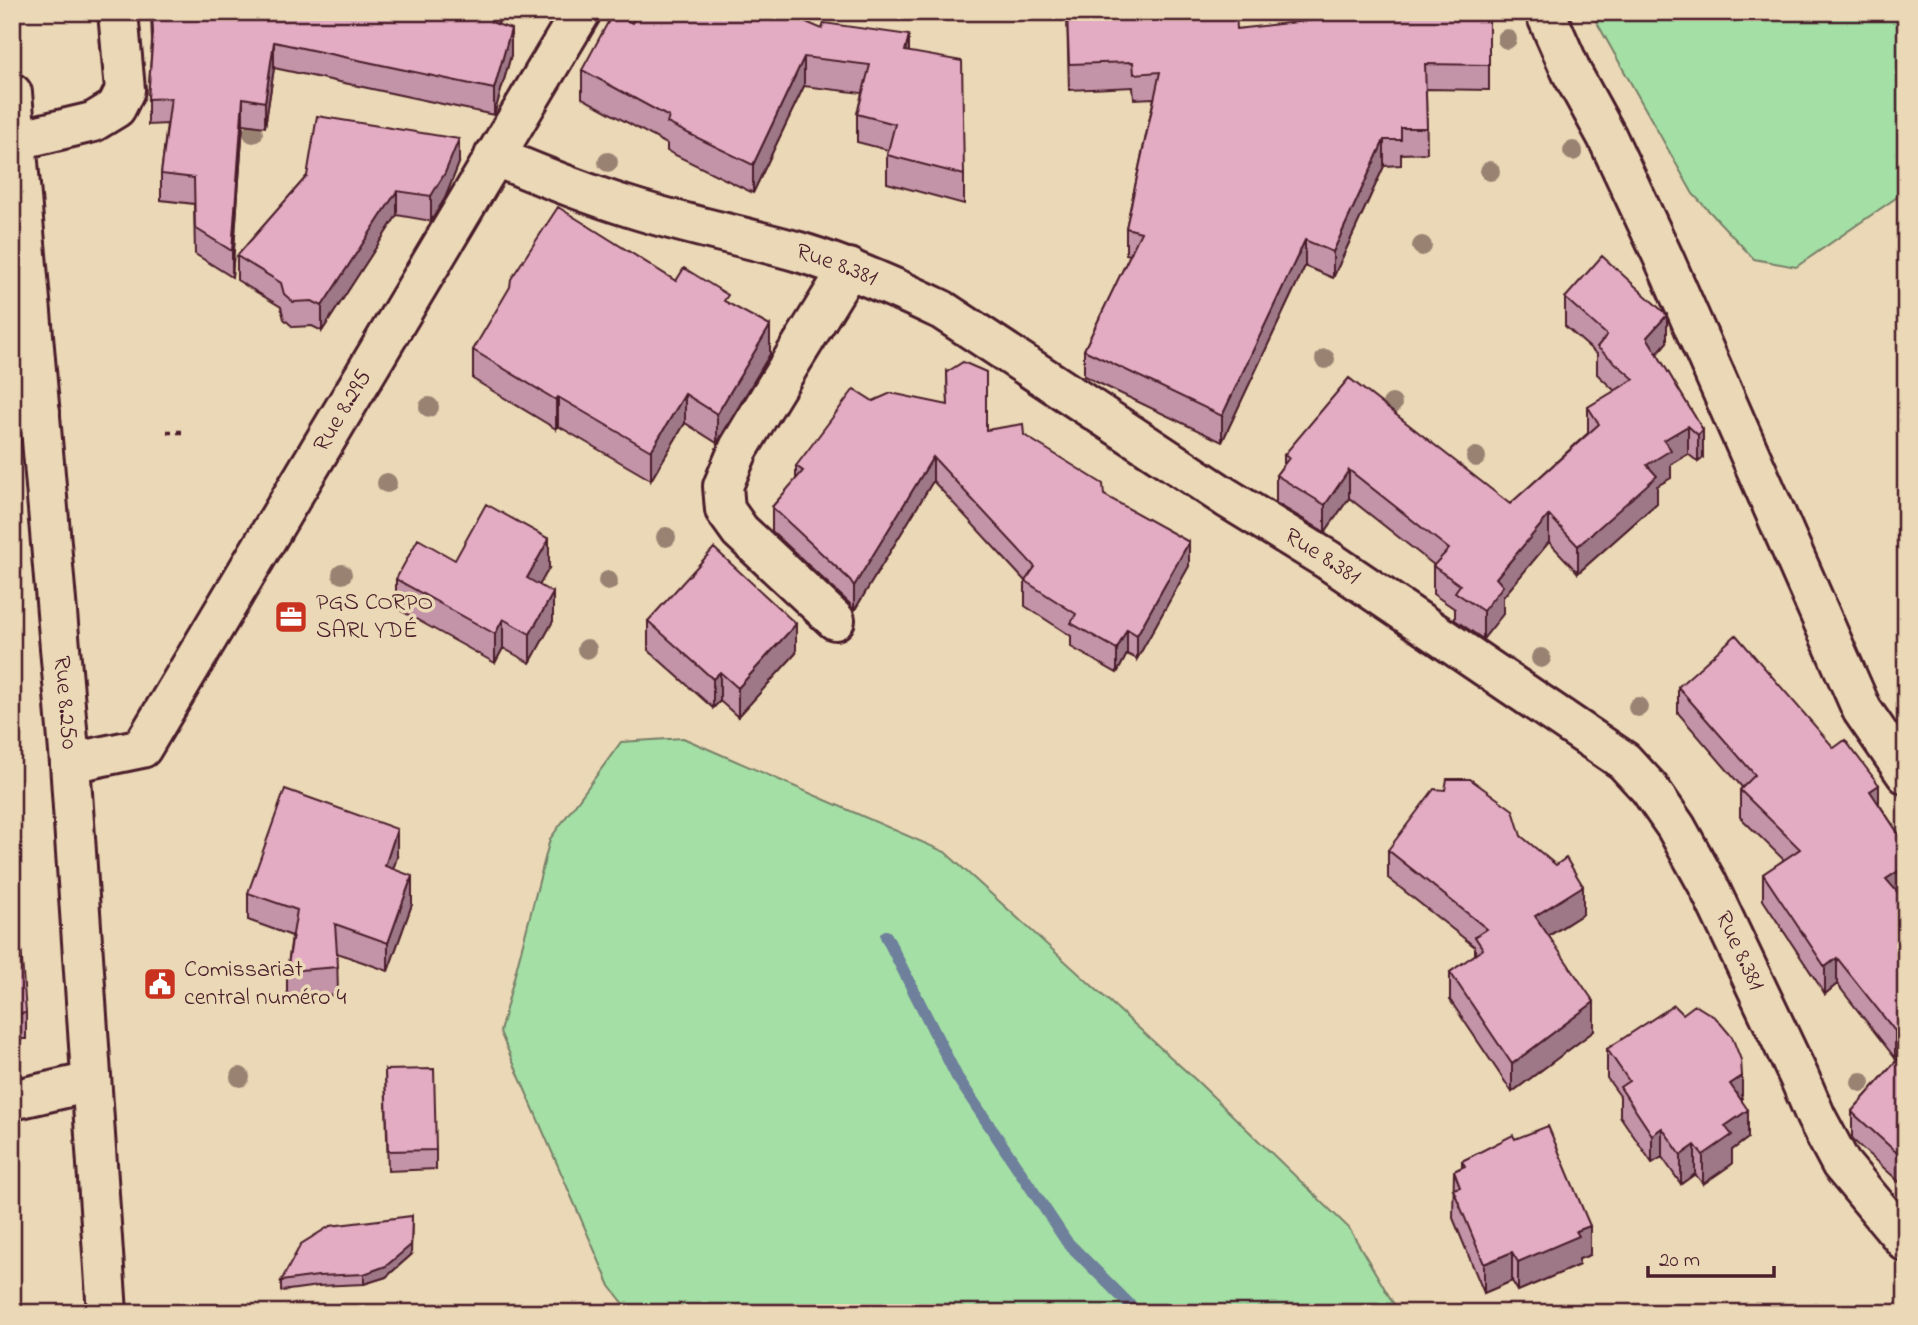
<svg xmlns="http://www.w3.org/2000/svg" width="1918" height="1325" font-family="'Indie Flower',sans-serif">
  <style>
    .green { fill: #a4dfa5; stroke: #777f68; stroke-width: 2 }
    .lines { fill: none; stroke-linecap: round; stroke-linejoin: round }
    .stream { stroke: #6e809b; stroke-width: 12 }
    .minor-casing { stroke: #4a1f2b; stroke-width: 44 }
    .highway-casing { stroke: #4a1f2b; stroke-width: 44 }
    .path { stroke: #4a1f2b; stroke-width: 4.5; stroke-dasharray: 5 5; stroke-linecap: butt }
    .minor { stroke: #ebd8b6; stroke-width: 38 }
    .highway { stroke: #ebd8b6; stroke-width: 38 }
    .tree { fill: #9a8273 }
    .wall { fill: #c394a7; stroke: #4a1f2b; stroke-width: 2 }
    .shaded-wall { fill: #9f7888; stroke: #4a1f2b; stroke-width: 2 }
    .building { fill: #e3acc2; stroke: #4a1f2b; stroke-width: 2 }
    .labels { text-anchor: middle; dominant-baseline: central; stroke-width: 7; stroke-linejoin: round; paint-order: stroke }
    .street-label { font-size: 24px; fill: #4a1f2b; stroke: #ebd8b6 }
    .poi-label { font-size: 24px; fill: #4a1f2b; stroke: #ebd8b6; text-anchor: start }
  </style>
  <rect width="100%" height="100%" fill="#ebd8b6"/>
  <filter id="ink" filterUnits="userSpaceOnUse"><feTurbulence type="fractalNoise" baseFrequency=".0143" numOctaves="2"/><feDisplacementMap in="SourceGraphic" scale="14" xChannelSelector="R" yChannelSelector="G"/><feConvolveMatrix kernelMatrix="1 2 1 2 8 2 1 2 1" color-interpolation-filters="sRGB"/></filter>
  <g filter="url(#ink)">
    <path class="green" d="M1591,12H1906V191L1796,267L1754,259L1693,194Z
      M683,738L945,852L1198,1082L1349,1228L1399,1313H631L610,1286L500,1032L550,839L621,742Z"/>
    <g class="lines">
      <path class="stream" d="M886,936L957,1077L1067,1242L1138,1313"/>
      <defs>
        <g id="minor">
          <path d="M1545,12L1572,73L1607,137L1664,259L1862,710L1906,774"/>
          <path d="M17,140L93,122L116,108L125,90L118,12"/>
          <path id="s1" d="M494,156C539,175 583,193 629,207C685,225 743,236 799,252C849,267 896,288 942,310L1227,498L1328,560L1624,761L1649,788L1676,827L1707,883L1799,1077L1816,1117L1841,1164L1906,1242"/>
          <path d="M12,413L40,412"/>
          <path d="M835,620L740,531L725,510L723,486L739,448L769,398L849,268"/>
          <path id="s2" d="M70,763L142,748L581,12"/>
          <path d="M12,1100L91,1082"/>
        </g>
        <g id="highway">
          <path id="s3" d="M12,93L70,763L107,1313"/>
        </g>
      </defs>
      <use href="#minor" class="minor-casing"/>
      <use href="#highway" class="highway-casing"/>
      <path class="path" d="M167,432H186"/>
      <use href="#minor" class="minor"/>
      <use href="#highway" class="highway"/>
    </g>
    <g class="tree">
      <circle cx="1507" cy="39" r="10"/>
      <circle cx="253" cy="133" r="10"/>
      <circle cx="1573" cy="151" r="10"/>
      <circle cx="608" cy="162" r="10"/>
      <circle cx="1490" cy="171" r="10"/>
      <circle cx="1422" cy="246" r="10"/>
      <circle cx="1325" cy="359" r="10"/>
      <circle cx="1392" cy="404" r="10"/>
      <circle cx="429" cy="407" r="10"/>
      <circle cx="1476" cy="457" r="10"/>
      <circle cx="387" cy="483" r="10"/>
      <circle cx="666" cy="537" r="10"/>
      <circle cx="342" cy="574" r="10"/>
      <circle cx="608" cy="581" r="10"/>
      <circle cx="587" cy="649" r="10"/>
      <circle cx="1541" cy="658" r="10"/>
      <circle cx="1638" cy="707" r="10"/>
      <circle cx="240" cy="1077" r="10"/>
      <circle cx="1861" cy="1082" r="10"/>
    </g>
    <path class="wall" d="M151,12H501L498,25L511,55L494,115L274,68L265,127L243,124L232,277L195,254L194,204L161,200V174L167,124L148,125V99L152,41Z
      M1067,12L1237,29L1489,12V90L1426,89L1427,153L1401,154V165L1384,166L1333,278L1305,266L1222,442L1084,376V350L1130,255L1126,254V228L1154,98L1134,99L1133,87L1069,90Z
      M632,23L822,29L909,52L964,175V204L887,183V155L888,150L857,142V114L862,93L804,86L753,193L667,151V144L582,98V70Z
      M459,163L445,198L431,221L397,215L322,331L312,326L293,327L284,319L281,307L237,280V256L307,176Z
      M676,281L728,303L770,354L717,443L685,423L651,480L558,426L556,429L473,379V350Z
      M1565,298L1667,342L1657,354L1703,430V458L1698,462L1688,454L1671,464V478L1657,486V503L1578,573L1549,542L1503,597V614L1483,639L1455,620V609L1433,594V566L1434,565L1349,498L1325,532L1276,503V475L1284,464V455L1510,504L1588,433V407L1615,391L1597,374V354L1565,326Z
      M947,372L986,430L1024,435L1104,495L1189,566L1137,659L1127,654L1117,673L1071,647V636L1025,606V581L933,481L854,611L850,604L772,531V507L796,480V466L873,401L948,405Z
      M455,560L549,568L539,585L553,621L530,663L503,648L495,663L396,608V579Z
      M648,621L796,653L738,717L720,701L713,708L648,650Z
      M1678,687L1879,804L1906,845V893L1901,896L1895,1058L1837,984L1825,994L1763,900V874L1784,860L1740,817V790L1742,787L1678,713Z
      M1521,836L1583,914L1549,936L1594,1031L1512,1092L1450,1000V972L1475,955V947L1388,878V850Z
      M397,857L393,869L412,904L388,971L337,953L338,995L287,999V971L292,936L248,920V893Z
      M12,921L26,1013V1039H12Z
      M1683,1014L1742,1102L1748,1138L1732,1150V1164L1703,1184L1695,1174L1681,1184L1662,1157L1652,1163L1620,1116V1096L1607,1078V1049Z
      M1906,1050V1188L1854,1141L1852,1137V1111Z
      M385,1070L436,1150V1169L388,1171Z
      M1515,1139L1590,1255L1579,1259V1265L1518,1291L1512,1281L1484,1293L1453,1218L1454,1171L1462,1167V1161Z
      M411,1255L386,1277L364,1284L318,1286L281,1291V1281Z"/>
    <path class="shaded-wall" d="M494,12H501L491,48V22Z
      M511,29V55L494,115V89Z
      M909,35V63L905,51Z
      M274,42V68L265,127V102Z
      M804,57V86L753,193V165Z
      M243,98V124L232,277V251Z
      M459,139V163L445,198L431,221V196Z
      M1384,140V166L1333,278V252Z
      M397,191V215L322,331V306Z
      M1305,240V266L1222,442V416Z
      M1667,315V342L1647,365V337Z
      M770,326V354L717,443V414Z
      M685,394V423L651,480V451Z
      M558,397V426L556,429V400Z
      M1688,426V454L1671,464V478L1657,486V503L1578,573V546L1647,465L1664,440Z
      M1703,430V458L1698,462V435Z
      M933,457V481L854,611V586Z
      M1349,470V498L1325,532V505Z
      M1549,515V542L1503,597V614L1483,639V611L1496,578Z
      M549,539V568L527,607V578Z
      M1189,542V566L1137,659V635Z
      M553,593V621L530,663V634Z
      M503,619V648L495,663V634Z
      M796,624V653L738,717V688Z
      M1127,629V654L1117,673V649Z
      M720,672V701L713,708V679Z
      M1879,785V812L1870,791Z
      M397,829V857L385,893V866Z
      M1906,866V893L1886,906V879Z
      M412,876V904L388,971V943Z
      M1583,886V914L1535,944V916Z
      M1837,958V984L1825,994V967Z
      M1594,1002V1031L1512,1092V1064Z
      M1906,1022V1049L1895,1058V1031Z
      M1742,1076V1105L1730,1084Z
      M1748,1110V1138L1732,1150V1164L1703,1184V1155L1725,1126Z
      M1662,1128V1157L1652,1163V1135Z
      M1695,1145V1174L1681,1184V1155Z
      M412,1216L411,1255L386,1277L364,1284V1274Z
      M1590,1226V1255L1579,1259V1265L1518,1291V1262L1576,1231Z
      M1512,1252V1281L1484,1293V1264Z"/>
    <path class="building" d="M152,12H494L491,22L511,29L494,89L274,42L265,102L243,98L232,251L195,228L194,178L161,174L171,98L148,99L153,33Z
      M638,12H783L822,29L824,23L909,35L905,51L962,61L964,175L887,155L895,124L857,114L870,65L804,57L753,165L667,123L669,117L582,70L613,13L632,23Z
      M1067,12H1236L1237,29L1367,14V12H1489V65L1425,64L1427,128H1401V140H1384L1333,252L1305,240L1222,416L1084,350L1141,232L1126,228L1160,72L1134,74L1133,62L1069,64Z
      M317,116L459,139L445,173L431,196L397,191L322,306L312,301L293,302L284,294L281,283L237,256L307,176Z
      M558,207L676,281L684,268L728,295L724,301L770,326L717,414L685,394L651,451L558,397L556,400L473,350L510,287L511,279Z
      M1602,256L1667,315L1647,337L1703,430L1698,435L1688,426L1664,440L1671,450L1647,465L1657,476L1578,546L1549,515L1496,578L1503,586L1483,611L1455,592L1460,585L1433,566L1449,549L1349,470L1325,505L1276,475L1289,458L1284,455L1349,378L1510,504L1599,424L1588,407L1634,379L1597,347L1607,335L1565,298Z
      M963,362L986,372V430L1023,424L1024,435L1103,484L1104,495L1189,542L1137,635L1127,629L1117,649L1071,623L1076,614L1025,581L1035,567L933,457L854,586L850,580L772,507L803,471L796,466L854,389L873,401L891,393L948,405L947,372Z
      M486,504L549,539L527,578L553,593L530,634L503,619L495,634L396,579L418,539L455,560Z
      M714,548L796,624L738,688L720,672L713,679L648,621Z
      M1736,635L1834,748L1845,740L1879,785L1870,791L1906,845V866L1886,879L1906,902V1022L1895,1031L1837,958L1825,967L1763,874L1800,849L1740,790L1755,775L1678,687Z
      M1447,779H1470L1513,810L1521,836L1556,865L1566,858L1583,886L1535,916L1594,1002L1512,1064L1450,972L1483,949L1475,937L1487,929L1388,850L1434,789L1445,790Z
      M285,789L397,829L385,866L412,876L388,943L335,924L338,967L287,971L297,910L248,893Z
      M19,920L26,1013L12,1014V921Z
      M1674,1005L1683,1014L1695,1005L1716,1018L1732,1037L1741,1060L1742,1076L1730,1084L1748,1110L1725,1126L1732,1135L1703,1155L1695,1145L1681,1155L1662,1128L1652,1135L1620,1087L1629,1081L1607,1049Z
      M1906,1050V1161L1854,1114L1852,1111Z
      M434,1069L436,1150L388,1151L385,1070Z
      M1548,1126L1590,1226L1576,1231L1579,1236L1518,1262L1512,1252L1484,1264L1453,1189L1460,1187L1454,1171L1465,1166L1462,1161L1513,1135L1515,1139Z
      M412,1216L411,1245L386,1266L364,1274L318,1276L281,1281L301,1244L330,1226Z"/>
  </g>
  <defs>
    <symbol id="office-square" viewBox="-11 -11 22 22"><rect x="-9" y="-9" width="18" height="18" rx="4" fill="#c8321e" stroke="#ebd8b6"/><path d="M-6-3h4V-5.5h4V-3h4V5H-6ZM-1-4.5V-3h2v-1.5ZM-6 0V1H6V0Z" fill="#fff"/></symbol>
    <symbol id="civic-square" viewBox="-11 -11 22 22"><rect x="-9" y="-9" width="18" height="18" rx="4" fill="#c8321e" stroke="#ebd8b6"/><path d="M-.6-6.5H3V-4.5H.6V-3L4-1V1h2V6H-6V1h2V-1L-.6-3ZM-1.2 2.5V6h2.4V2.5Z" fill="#fff"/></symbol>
  </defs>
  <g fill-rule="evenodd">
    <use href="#office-square" x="272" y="598" width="38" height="38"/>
    <use href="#civic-square" x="141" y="965" width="38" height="38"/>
  </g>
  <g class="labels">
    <g class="street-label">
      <text stroke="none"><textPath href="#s1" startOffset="360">Rue 8.381</textPath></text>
      <text stroke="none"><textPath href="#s2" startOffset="466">Rue 8.295</textPath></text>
      <text stroke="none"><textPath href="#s1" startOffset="928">Rue 8.381</textPath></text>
      <text stroke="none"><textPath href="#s3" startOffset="612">Rue 8.250</textPath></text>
      <text stroke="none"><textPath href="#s1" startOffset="1516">Rue 8.381</textPath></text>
    </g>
    <g class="poi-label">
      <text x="316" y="603">PGS CORPO<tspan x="316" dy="28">SARL YDÉ</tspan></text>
      <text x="184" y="970">Comissariat<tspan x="184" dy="28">central numéro 4</tspan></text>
    </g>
  </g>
  <rect width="1918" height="1325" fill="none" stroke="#ebd8b6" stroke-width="42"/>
  <rect x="21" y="21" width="1876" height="1283" fill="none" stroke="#4a1f2b" stroke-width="2.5" filter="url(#ink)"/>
  <path d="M1648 1266v10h126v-10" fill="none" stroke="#4a1f2b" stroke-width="3.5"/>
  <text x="1659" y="1266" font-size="21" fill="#4a1f2b" stroke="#ebd8b6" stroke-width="5" paint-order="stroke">20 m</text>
</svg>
